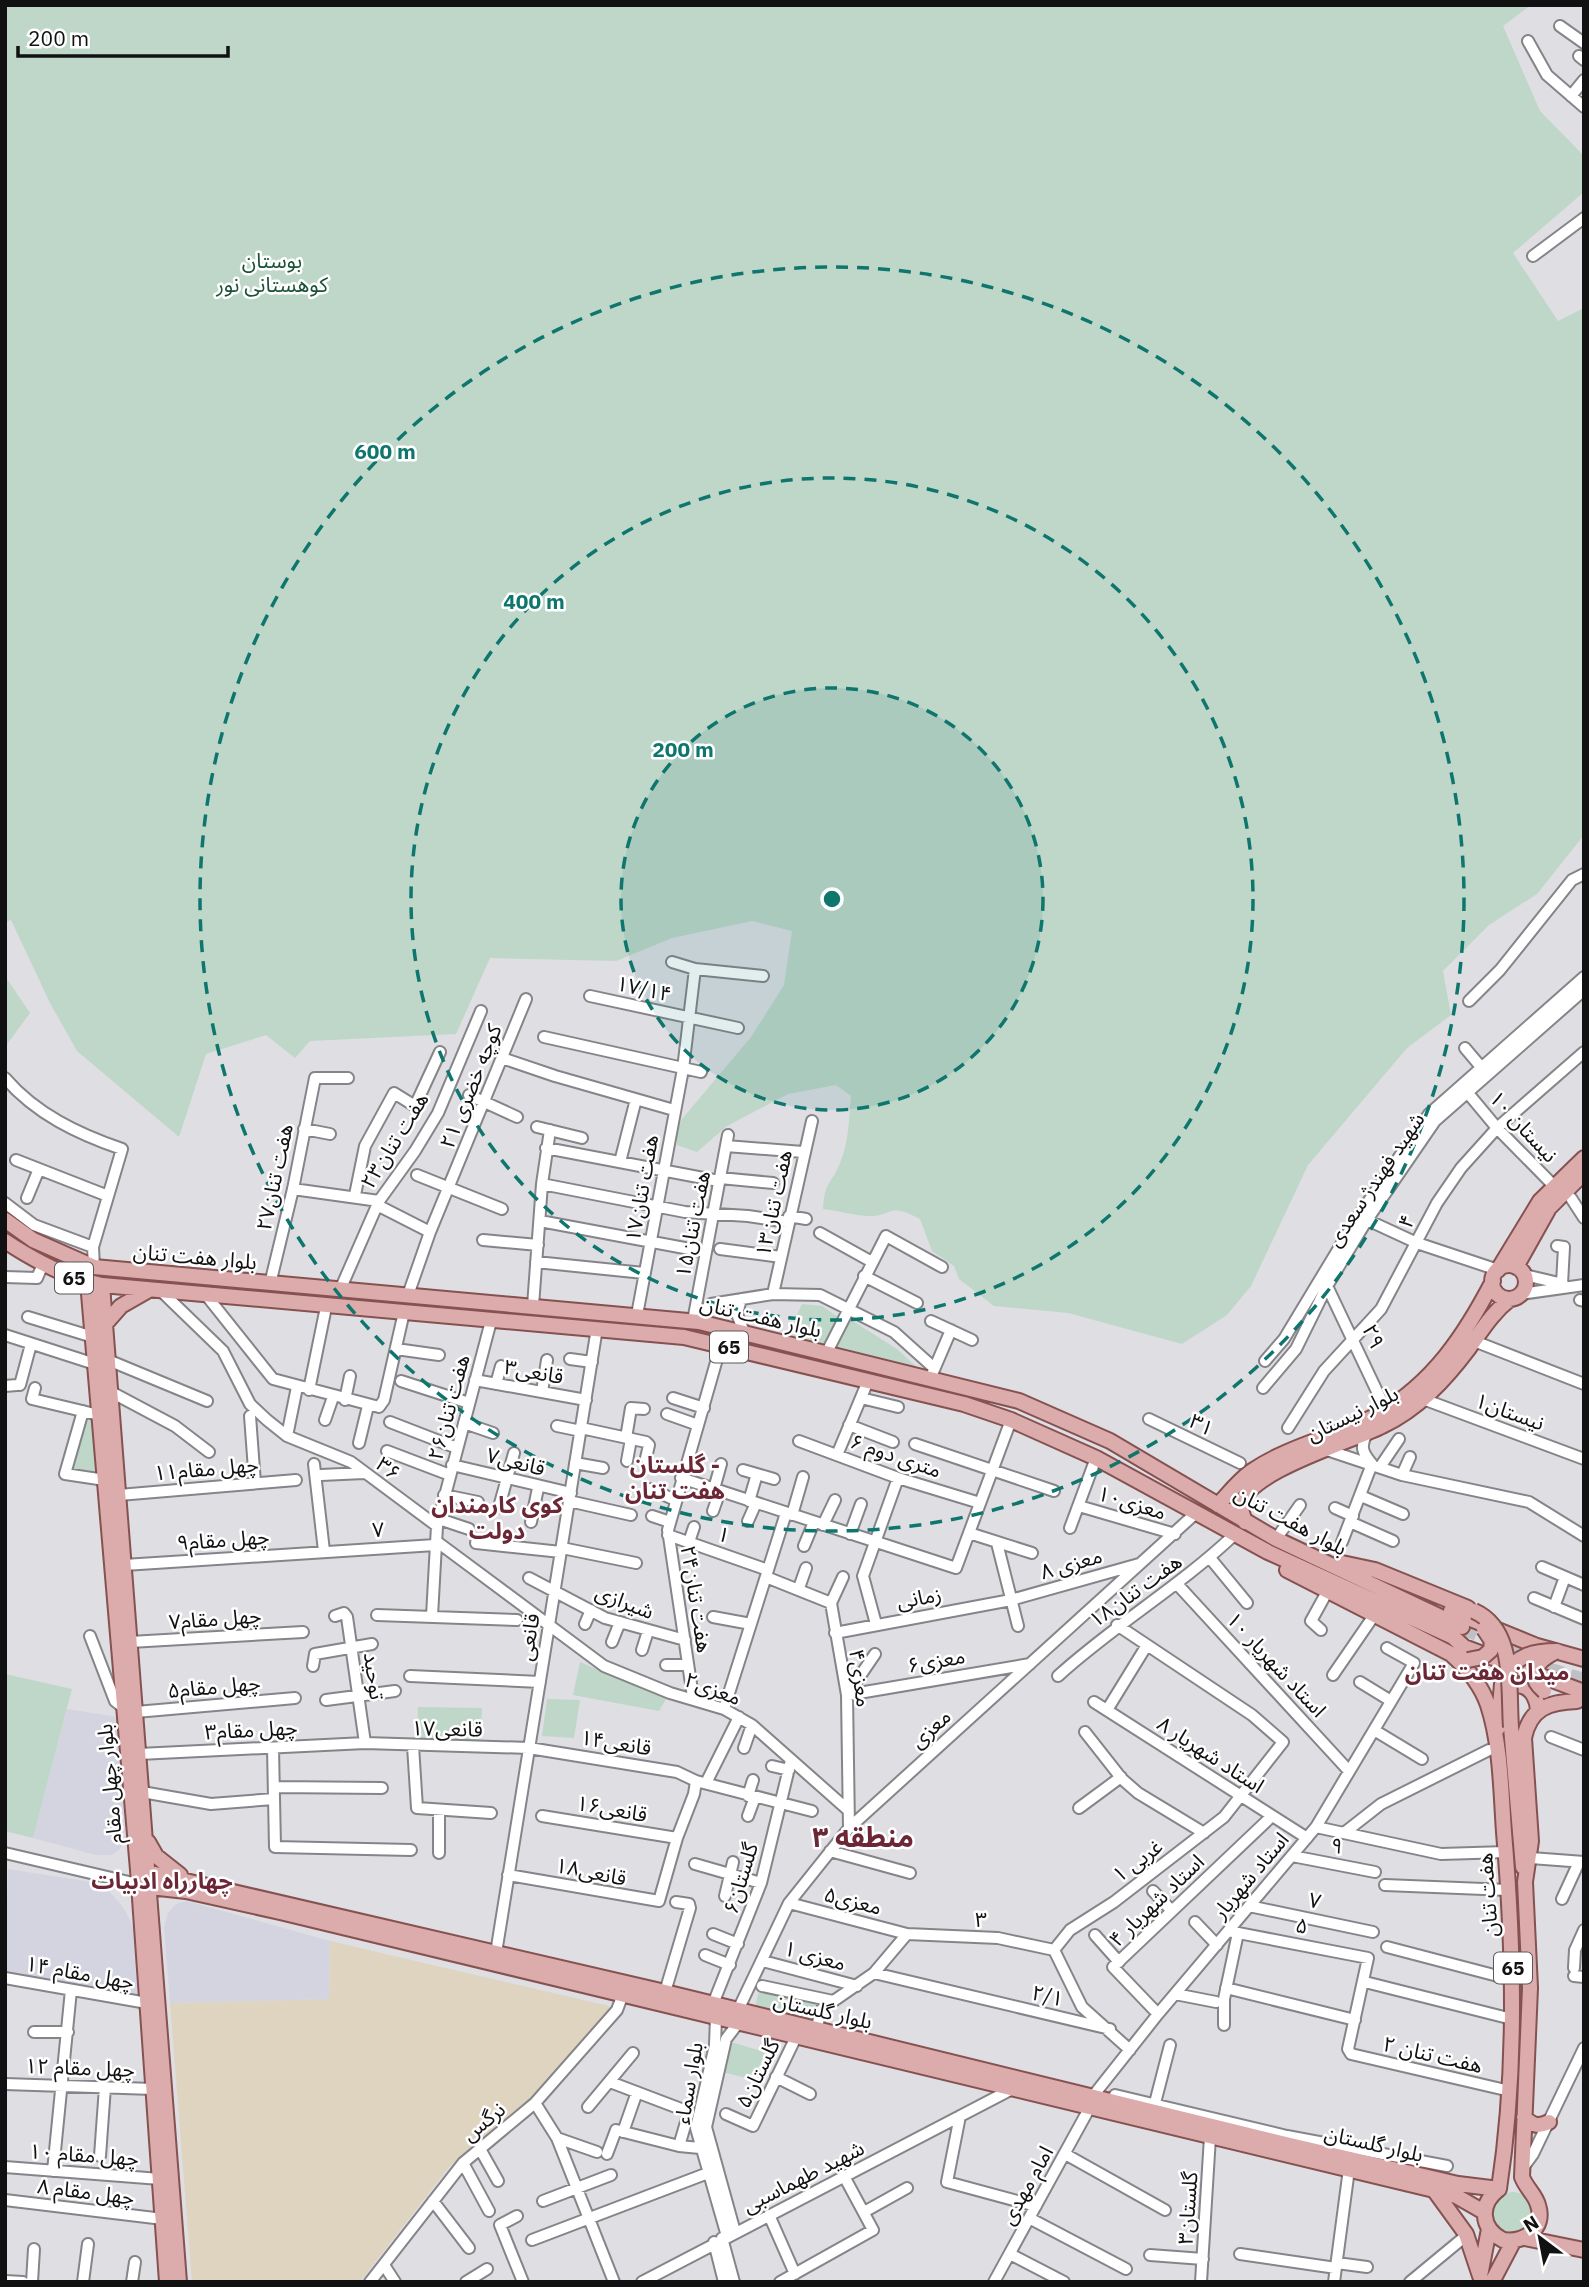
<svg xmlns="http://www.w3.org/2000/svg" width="1589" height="2287" font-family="'IBM Plex Sans','Noto Sans Arabic',sans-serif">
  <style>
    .industrial { fill: #dfd4c0 }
    .built { fill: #d4d4e0 }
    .green { fill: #bfd7c9 }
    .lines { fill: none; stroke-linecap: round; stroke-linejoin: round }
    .highway-tunnel { stroke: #bfbfc4; stroke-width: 16; stroke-dasharray: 16 8; stroke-linecap: butt }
    .minor-casing { stroke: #858589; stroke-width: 14 }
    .major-casing { stroke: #855251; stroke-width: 18 }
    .minor { stroke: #fff; stroke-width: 10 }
    .major { stroke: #dbacab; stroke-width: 14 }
    .major-bridge-casing { stroke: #855251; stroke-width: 18; stroke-linecap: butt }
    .major-bridge { stroke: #dbacab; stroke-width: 14 }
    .ring { fill: none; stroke: #0f766e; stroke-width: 3.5; stroke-dasharray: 12 9 }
    .labels { text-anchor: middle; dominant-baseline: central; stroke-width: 5; stroke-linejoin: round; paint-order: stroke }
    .shield { fill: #fff; stroke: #585859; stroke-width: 2 }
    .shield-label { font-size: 19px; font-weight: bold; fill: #111112 }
    .park-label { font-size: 21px; fill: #1b5137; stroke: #fff }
    .street-label { font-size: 21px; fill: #111112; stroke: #fff }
    .neighbourhood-label { font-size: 23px; font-weight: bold; fill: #6c2736; stroke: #fff }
    .district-label { font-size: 28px; font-weight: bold; fill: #6c2736; stroke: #fff }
    .centre { fill: #0f766e; stroke: #fff; stroke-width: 3.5 }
    .ring-label { font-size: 21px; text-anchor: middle; font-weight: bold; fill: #0f766e; stroke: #fff; stroke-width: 5; stroke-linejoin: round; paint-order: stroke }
  </style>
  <rect width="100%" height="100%" fill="#dedee3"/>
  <path class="industrial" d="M330,1941L609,2006V2011L540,2093L449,2167L360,2282H192L170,2003L329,1999Z"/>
  <path class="built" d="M67,1709L117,1717L126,1839L120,1849L112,1855H96L33,1838Z
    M8,1869L91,1882L109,1891L123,1907L135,1930L142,1999L5,1977Z
    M187,1901L330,1941L329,1999L170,2003L164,1927L168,1913L176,1904Z"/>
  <path class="green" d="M5,5H1531L1503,26L1540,111L1584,156V192L1513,253L1558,321L1584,308V835L1537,894L1489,925L1443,971L1451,1015L1407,1048L1308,1165L1251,1286L1227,1315L1182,1344L1068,1313L994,1306L959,1279L954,1266L932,1251L920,1219C886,1201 894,1217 867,1216C853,1215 838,1211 823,1209C825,1179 831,1186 840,1163C849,1142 849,1118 851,1096L836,1085L788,1094L727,1126L697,1152L677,1145V1131L682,1119L751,1037L784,985L792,931L752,921L672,938L616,961L490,958L456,1034L310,1041L295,1058L266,1035L206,1054L179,1137L77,1051L50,1003L11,920L5,922Z
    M5,976L30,1013L5,1047Z
    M322,1297L685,1326L762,1344L759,1347L722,1337L656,1327L322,1301Z
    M802,1304L822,1306L838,1317L825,1345L788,1334Z
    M848,1318L897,1349L924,1374L832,1348Z
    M86,1417L96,1419L98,1477L71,1470Z
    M580,1662L666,1699L659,1711L573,1695Z
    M5,1674L72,1689L33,1838L5,1831Z
    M547,1699L580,1700L574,1738L542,1736Z
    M418,1707L482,1708L480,1746L417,1745Z
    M760,1987L819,2002L814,2022L755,2007Z
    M731,2042L765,2052L760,2065L747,2078L722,2072Z
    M1493 2212a20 20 0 1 1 40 0a20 20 0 1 1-40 0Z"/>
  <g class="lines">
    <path class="highway-tunnel" d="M1462,1627L1541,1658
      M1524,1663L1584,1681"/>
    <defs>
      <path id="minor" d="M1560,26L1584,43
        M1528,41L1547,75L1584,107
        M1579,56L1584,60
        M1571,96L1584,80
        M1533,256L1584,218
        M672,962L695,969L763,976
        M590,996L738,1028
        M1469,1001L1500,970L1572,880L1584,874
        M544,1037L701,1072
        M1465,1048L1481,1067
        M502,1058L555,1076L674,1110
        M5,1078C36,1114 78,1134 122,1149L93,1247L94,1267
        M1467,1092L1497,1128L1554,1186
        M469,1095L517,1117
        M537,1127L582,1138
        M304,1129L330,1134
        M726,1146L803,1152
        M546,1148L719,1181
        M16,1160L108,1196
        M620,1162L636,1099
        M417,1175L502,1209
        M720,1178L773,1183
        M542,1184L685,1212L748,1216L788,1222
        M293,1189L379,1201
        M355,1195L365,1146L394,1093L415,1106L440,1052
        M27,1198L39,1169
        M1571,1198L1584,1218
        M5,1203L34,1225L93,1247
        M377,1205L430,1232
        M789,1216L806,1219
        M1363,1218L1417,1243L1498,1270
        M540,1221L706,1252
        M820,1233L872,1262
        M483,1240L538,1245
        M1557,1246L1564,1247L1562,1284
        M720,1249L781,1257
        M536,1262L644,1273
        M1525,1275L1563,1284
        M864,1276L917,1303
        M5,1277L37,1278L43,1264
        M270,1284L293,1189L315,1078H348
        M1327,1286L1383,1404
        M340,1290L379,1201L415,1151L438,1113L481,1011
        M161,1291L223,1351L250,1404L267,1420L287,1436L351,1462L437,1526
        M773,1294L812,1121
        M1521,1294L1584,1285
        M206,1295L273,1379L379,1407L384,1400L404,1312
        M408,1295L430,1232L526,999
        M741,1299L737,1314L744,1332
        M1580,1300L1584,1301
        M533,1306L542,1184L550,1130
        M637,1315L683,1069L695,969
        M28,1317L93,1337
        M693,1321L711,1304L773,1294L820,1295L894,1332L933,1367
        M693,1321L728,1135
        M931,1321L972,1340
        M5,1335L95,1364
        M1474,1341L1584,1384
        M396,1349L439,1355
        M827,1352L886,1236L942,1267
        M570,1359L592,1362
        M108,1360L207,1401
        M1265,1361L1284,1339L1359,1215L1429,1114L1584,977
        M933,1372L951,1330
        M475,1380L586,1400
        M401,1381L469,1403
        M496,1384L501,1366
        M20,1385L31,1344
        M5,1386L17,1385
        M35,1388L32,1399L99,1415
        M1263,1388L1296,1349L1327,1286L1367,1220L1435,1121L1584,990
        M309,1390L326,1307
        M111,1392L175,1426L209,1452
        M542,1392L547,1360
        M673,1398L704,1408
        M861,1398L898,1407
        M1423,1399L1584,1459
        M345,1400L350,1376
        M83,1411L65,1474L105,1480
        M667,1414L698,1425
        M250,1416L255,1483
        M1149,1419L1240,1463
        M325,1420L333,1397
        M390,1422L457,1448
        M464,1423L493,1433
        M849,1425L893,1442
        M557,1426L581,1431
        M581,1428L646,1442L649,1445L646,1458
        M1288,1428L1324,1371L1381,1309L1437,1203L1461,1168L1497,1128L1584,1052
        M1367,1433C1360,1447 1362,1452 1372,1464
        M287,1436L297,1387
        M626,1438L631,1408L644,1409
        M799,1441L898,1478L980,1503
        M359,1443L368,1406
        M915,1444L1054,1491
        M1327,1450L1402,1475L1529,1502L1584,1536
        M387,1451L450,1475
        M837,1455L868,1381
        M627,1461L631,1439
        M575,1463L603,1468
        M314,1464L324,1551
        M452,1465L571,1493
        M1380,1467L1399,1439
        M743,1470L774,1479
        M321,1475L364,1473
        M1402,1475L1410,1457
        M681,1478L956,1568L1011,1420
        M651,1489L675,1500
        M714,1489L721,1464
        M119,1495L296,1480
        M444,1495L478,1502
        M1361,1496L1403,1514
        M569,1501L631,1515
        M749,1501L757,1474
        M1079,1506L1175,1534
        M504,1508L499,1507L514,1453
        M1335,1508L1353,1516
        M713,1511L720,1491
        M792,1515L803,1477
        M652,1516L670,1522
        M439,1519L469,1529
        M748,1521L756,1503
        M531,1522L538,1488
        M1350,1522L1393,1541
        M823,1525L835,1500
        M1070,1528L1096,1458
        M969,1533L1032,1553
        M850,1534L861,1504
        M668,1535L768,1570
        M1276,1539L1300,1505
        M436,1541L604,1666L670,1693L724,1709L752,1725L848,1810
        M689,1542L694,1527
        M1342,1542L1372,1464
        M476,1543L561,1552
        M997,1543L1018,1626
        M804,1546L814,1522
        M562,1548L636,1563
        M1210,1558L1247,1603
        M124,1565L435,1545
        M1542,1567L1584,1585
        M766,1577L831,1603L847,1695L849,1828
        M529,1578L605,1618L685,1640
        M1177,1584L1349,1771
        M799,1588L806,1568
        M1534,1598L1584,1619
        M831,1603L843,1577
        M1554,1607L1565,1577
        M377,1615L517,1620
        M335,1616L344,1613L347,1617L365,1743
        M432,1616L437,1526L491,1321
        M713,1617L751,1624
        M585,1624L591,1610
        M876,1624L863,1576L898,1478
        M1321,1630L1311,1621L1327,1592
        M835,1633L1011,1600L1139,1564
        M90,1636L115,1701L124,1708
        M130,1642L303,1632
        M612,1642L620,1622
        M642,1650L648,1631
        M666,1665H688
        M313,1666L315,1654L372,1644
        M1333,1675L1375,1614
        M410,1676L540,1682
        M1058,1676C1114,1625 1179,1587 1234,1535
        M1360,1682L1391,1701
        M847,1695L1030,1664
        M847,1695L875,1654
        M693,1697L668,1530L721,1345
        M326,1700L395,1691
        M1094,1702L1307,1838
        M724,1709L786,1513
        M1107,1710L1147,1645
        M136,1712L295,1698
        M1374,1730L1422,1759
        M1085,1732L1122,1779L1138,1793L1204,1833
        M1551,1737L1584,1750
        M413,1746L417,1808L491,1813
        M273,1748L275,1847L411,1850
        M744,1748L752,1725
        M139,1754L365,1743L529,1748L677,1772L696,1781L812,1811
        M772,1766L789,1770
        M706,1783L739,1717
        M274,1787L382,1788
        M142,1792L211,1804L274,1799
        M748,1796L753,1780
        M1079,1808L1121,1777
        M542,1816L677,1838
        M748,1816L755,1797
        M1316,1827L1441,1854L1506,1852
        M1344,1833L1381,1804L1489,1750
        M830,1851L910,1873
        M5,1853L146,1886
        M439,1853V1811
        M1292,1856L1375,1872
        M1531,1858L1584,1862
        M695,1864L761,1883
        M508,1875L659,1901L677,1838L694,1794L696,1781
        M1385,1885L1508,1890
        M1153,1891L1172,1911
        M725,1896L733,1862
        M1562,1899L1579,1862
        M789,1903L907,1934L998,1938L1054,1950
        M1249,1906L1373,1932
        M1195,1922L1217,1945
        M1228,1931L1368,1958L1348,2049L1351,2054L1510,2091
        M713,1934L738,1944
        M1095,1935L1119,1962
        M1387,1947L1513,1980
        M1054,1950L1070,1930L1114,1902L1224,1817L1283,1742L1252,1715L1117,1625
        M1054,1950L1082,2007L1130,2050
        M496,1953L597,1328
        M705,1955L730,1965
        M763,1961L857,1986
        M1574,1968L1575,1950L1584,1930
        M874,1973L1110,2029
        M1574,1976L1584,1977
        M5,1978L147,2003
        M1365,1982L1512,2019
        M762,1986L833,2001
        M1226,1988L1355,2020
        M665,1992L690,1908L689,1904L676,1902
        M1175,1994L1216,2002
        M713,2004L761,1883L791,1760
        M738,2010L789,1903L849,1828L1196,1513
        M1158,2014L1113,1967L1272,1816
        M716,2017L715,2045L696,2128L727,2236
        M1224,2025V1999L1238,1933
        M816,2029L822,2009L874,1973L907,1934
        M34,2032H68
        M776,2077L810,2094
        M610,2082L689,2112L679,2146
        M5,2084L153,2089
        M1115,2095L1287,2136L1447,2166
        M1093,2096L1158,2014L1316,1827L1414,1663L1387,1648
        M535,2103L557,2138L614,2282
        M1155,2103L1170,2045
        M588,2107L633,2053
        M726,2114L753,2126L796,2037
        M960,2116L947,2182L1036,2206
        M623,2132L637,2092
        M557,2138L597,2152
        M480,2149L498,2181
        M607,2154L616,2130L679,2146L700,2148
        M1065,2154L1165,2210
        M100,2156L105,2087
        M463,2163L489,2211
        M5,2167L160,2179
        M1522,2169L1533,2154L1584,2048
        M53,2171L71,1990
        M5,2200L163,2219
        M433,2201L469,2248
        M543,2201L611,2175
        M864,2212L907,2188
        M769,2215L795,2274
        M517,2216L500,2225L523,2282
        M1029,2218L1126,2269
        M735,2232L706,2127L726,2039L739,2022
        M722,2238L734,2282
        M532,2240L708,2173
        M714,2242L724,2282
        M1010,2254L1064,2282
        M1240,2254L1336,2268
        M1150,2255L1203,2259
        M1337,2263L1367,2267
        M384,2265L395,2282
        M5,2281L23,2282
        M32,2282L34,2249
        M83,2282L88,2244
        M132,2282L135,2262
        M370,2282L463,2163L535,2103L617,2010L623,1994
        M466,2282L487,2269
        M642,2282L1014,2088
        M780,2282L873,2230L845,2178
        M994,2282L1090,2107
        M1201,2282L1210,2137
        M1334,2282L1349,2169
        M1410,2282L1462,2239"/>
      <path id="major" d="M5,1220L33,1240L94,1267L699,1322L1019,1401L1110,1441L1276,1539L1462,1627
        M5,1241C35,1261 67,1278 102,1285L684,1337L964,1404L1011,1420L1096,1458L1268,1552L1453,1637L1464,1647L1584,1692
        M1492 1282a17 17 0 1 1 34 0a17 17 0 1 1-34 0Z
        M1516,1267L1549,1208L1584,1173
        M1498,1270L1540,1201L1584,1158
        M88,1282L138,1870L167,2282
        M102,1285L179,2282
        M106,1323L121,1306L149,1290
        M1218,1505C1229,1493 1239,1480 1252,1471C1290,1445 1339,1436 1379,1414C1433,1383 1465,1335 1493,1281
        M1245,1522C1244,1518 1241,1512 1241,1507C1244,1472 1353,1441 1382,1426C1418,1409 1445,1380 1469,1348C1482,1330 1492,1313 1510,1299
        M1342,1563L1375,1570L1468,1608
        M1287,1570L1459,1658
        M1451,1611L1537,1646L1584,1659
        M1451,1654C1467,1668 1481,1685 1488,1705C1501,1745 1501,1790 1504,1832C1514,1951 1517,2070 1499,2189
        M1502,1697C1516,1675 1537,1688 1538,1710
        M1511,1727L1523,1867
        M1498,1728L1502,1684
        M148,1842L156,1856L180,1875
        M138,1870L665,1992L1290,2145L1458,2184L1499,2189
        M150,1887L186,1891L280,1912L1434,2190L1456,2196L1484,2212
        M1524,2117C1533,2126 1538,2127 1549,2122
        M1499,2189C1479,2204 1480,2228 1503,2240C1524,2243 1546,2229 1538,2205C1535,2194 1526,2188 1522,2177L1530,1988L1525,1882L1531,1841L1524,1738C1530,1708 1549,1702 1577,1701
        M1434,2190L1466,2234L1480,2276
        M1525,2238L1584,2250
        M1480,2276L1489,2229
        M1492,2282L1513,2242"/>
    </defs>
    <use href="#minor" class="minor-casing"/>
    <use href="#major" class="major-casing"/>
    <use href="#minor" class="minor"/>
    <use href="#major" class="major"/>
    <defs>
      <path id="major-bridge" d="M1474,1611C1516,1630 1508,1687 1511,1727
        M1468,1660L1483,1657L1491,1650L1492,1641L1484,1629
        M1504,1675C1518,1655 1533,1651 1557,1651
        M1544,1691C1525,1675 1537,1661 1555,1652"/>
    </defs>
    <use href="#major-bridge" class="major-bridge-casing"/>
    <use href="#major-bridge" class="major-bridge"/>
  </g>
  <circle cx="832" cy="899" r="211" fill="#0f766e" fill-opacity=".12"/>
  <g class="ring">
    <circle cx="832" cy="899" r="211"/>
    <circle cx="832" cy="899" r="421"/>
    <circle cx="832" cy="899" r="632"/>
  </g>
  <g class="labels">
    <g class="shield">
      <rect x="55" y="1262.5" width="38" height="31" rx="5"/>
      <rect x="710" y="1331.5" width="38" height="31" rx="5"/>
      <rect x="1494" y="1952.5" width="38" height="31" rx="5"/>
    </g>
    <g class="shield-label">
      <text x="74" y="1278">65</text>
      <text x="729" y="1347">65</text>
      <text x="1513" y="1968">65</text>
    </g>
    <g class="park-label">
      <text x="272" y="260">بوستان<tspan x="272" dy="24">کوهستانی نور</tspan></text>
    </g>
    <g class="street-label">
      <text transform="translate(644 988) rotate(12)">۱۷/۱۴</text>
      <text transform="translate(470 1086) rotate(-68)">کوچه خضری ۲۱</text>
      <text transform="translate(1524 1126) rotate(47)">نیستان ۱۰</text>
      <text transform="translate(394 1140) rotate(-58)">هفت تنان۲۳</text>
      <text transform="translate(274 1177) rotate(-78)">هفت تنان۲۷</text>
      <text transform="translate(1375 1179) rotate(-56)">شهید فهندژ سعدی</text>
      <text transform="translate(641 1188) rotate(-80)">هفت تنان۱۷</text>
      <text transform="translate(773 1203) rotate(-78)">۱۳هفت تنان</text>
      <text transform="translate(1406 1221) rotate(-64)">۴</text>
      <text transform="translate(692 1224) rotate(-79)">هفت تنان۱۵</text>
      <text transform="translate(195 1256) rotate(5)">بلوار هفت تنان</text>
      <text transform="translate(761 1316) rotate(13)">بلوار هفت تنان</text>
      <text transform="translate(1374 1336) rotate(65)">۲۹</text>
      <text transform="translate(534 1371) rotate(10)">۳قانعی</text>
      <text transform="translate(448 1407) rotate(-75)">هفت تنان۲۶</text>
      <text transform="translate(1510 1411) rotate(20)">۱نیستان</text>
      <text transform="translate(1352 1413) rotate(-26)">بلوار نیستان</text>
      <text transform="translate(1202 1424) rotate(26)">۳۱</text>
      <text transform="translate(896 1455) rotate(19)">۶ متری دوم</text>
      <text transform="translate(516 1461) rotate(14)">۷قانعی</text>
      <text transform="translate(206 1468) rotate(-5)">چهل مقام۱۱</text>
      <text transform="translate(389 1468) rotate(38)">۳۶</text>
      <text transform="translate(1132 1502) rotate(17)">۱۰معزی</text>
      <text transform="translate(1291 1520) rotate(28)">بلوار هفت تنان</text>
      <text transform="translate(378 1529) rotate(-3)">۷</text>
      <text transform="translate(724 1534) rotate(19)">۱</text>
      <text transform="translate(223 1539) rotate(-4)">چهل مقام۹</text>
      <text transform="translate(1071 1563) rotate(-16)">معزی ۸</text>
      <text transform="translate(1135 1590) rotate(-36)">هفت تنان۱۸</text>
      <text transform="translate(919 1597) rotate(-10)">زمانی</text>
      <text transform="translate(697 1599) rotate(81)">هفت تنان۲۴</text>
      <text transform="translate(625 1601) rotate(21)">شیرازی</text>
      <text transform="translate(215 1618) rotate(-4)">چهل مقام۷</text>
      <text transform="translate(528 1637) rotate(-81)">قانعی</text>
      <text transform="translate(936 1660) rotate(-10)">۶معزی</text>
      <text transform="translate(1277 1664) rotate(47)">استاد شهریار ۱۰</text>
      <text transform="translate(375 1676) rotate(82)">توحید</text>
      <text transform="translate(861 1678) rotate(82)">۴معزی</text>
      <text transform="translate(214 1686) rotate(-5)">چهل مقام۵</text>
      <text transform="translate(713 1688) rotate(20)">۲معزی</text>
      <text transform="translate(447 1728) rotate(1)">۱۷قانعی</text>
      <text transform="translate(930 1728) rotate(-42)">معزی</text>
      <text transform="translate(251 1729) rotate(-3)">چهل مقام۳</text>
      <text transform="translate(616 1742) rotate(9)">۱۴قانعی</text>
      <text transform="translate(1211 1754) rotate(33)">استاد شهریار ۸</text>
      <text transform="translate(109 1784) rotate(-95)">بلوار چهل مقام</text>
      <text transform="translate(612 1808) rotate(10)">۱۶قانعی</text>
      <text transform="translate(1337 1845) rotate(11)">۹</text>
      <text transform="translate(1137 1860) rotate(-37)">۱ غربی</text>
      <text transform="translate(591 1871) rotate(11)">۱۸قانعی</text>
      <text transform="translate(1250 1875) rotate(-50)">استاد شهریار</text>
      <text transform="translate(740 1878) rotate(-73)">گلستان۶</text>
      <text transform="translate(1487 1895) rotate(-94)">هفت تنان</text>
      <text transform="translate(853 1900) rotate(14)">۵معزی</text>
      <text transform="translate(1156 1900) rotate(-44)">استاد شهریار ۴</text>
      <text transform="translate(1315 1900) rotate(12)">۷</text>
      <text x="981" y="1919">۳</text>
      <text transform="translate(1302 1925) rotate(11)">۵</text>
      <text transform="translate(815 1955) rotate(15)">معزی ۱</text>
      <text transform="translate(80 1972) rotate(10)">چهل مقام ۱۴</text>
      <text transform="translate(1048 1995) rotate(13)">۲/۱</text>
      <text transform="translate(823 2010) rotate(13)">بلوار گلستان</text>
      <text transform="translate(1433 2054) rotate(13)">هفت تنان ۲</text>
      <text transform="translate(80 2067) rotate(2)">چهل مقام ۱۲</text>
      <text transform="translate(757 2073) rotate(-64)">گلستان۵</text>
      <text transform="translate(688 2083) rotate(-80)">بلوار سماء</text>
      <text transform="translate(483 2121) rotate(-39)">نرگس</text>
      <text transform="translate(1374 2143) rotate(13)">بلوار گلستان</text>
      <text transform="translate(84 2154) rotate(4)">چهل مقام ۱۰</text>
      <text transform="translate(803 2176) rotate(-27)">شهید طهماسبی</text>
      <text transform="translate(1026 2185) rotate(-61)">امام مهدی</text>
      <text transform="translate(86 2191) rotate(7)">چهل مقام ۸</text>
      <text transform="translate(1187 2208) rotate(-86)">گلستان۳</text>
    </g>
    <g class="neighbourhood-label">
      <text x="675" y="1464">گلستان -<tspan x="675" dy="26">هفت تنان</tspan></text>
      <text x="497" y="1504">کوی کارمندان<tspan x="497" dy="26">دولت</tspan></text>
      <text x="1487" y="1671">میدان هفت تنان</text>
      <text x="162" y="1880">چهارراه ادبیات</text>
    </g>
    <g class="district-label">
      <text x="863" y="1836">منطقه ۳</text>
    </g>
  </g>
  <circle cx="832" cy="899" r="10" class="centre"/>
  <g class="ring-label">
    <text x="385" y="459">600 m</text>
    <text x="534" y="609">400 m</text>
    <text x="683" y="757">200 m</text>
  </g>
  <rect width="1589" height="2287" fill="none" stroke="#111112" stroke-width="14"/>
  <g transform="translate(1540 2238) rotate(328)" stroke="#ffffff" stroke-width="5" paint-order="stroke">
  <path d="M0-5L12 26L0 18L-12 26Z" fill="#111112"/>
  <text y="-10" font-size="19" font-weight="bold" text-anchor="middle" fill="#111112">N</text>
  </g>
  <path d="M18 46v10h210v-10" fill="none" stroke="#111112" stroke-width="3.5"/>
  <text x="28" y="46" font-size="21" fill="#111112" stroke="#ffffff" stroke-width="5" paint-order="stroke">200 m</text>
</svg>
